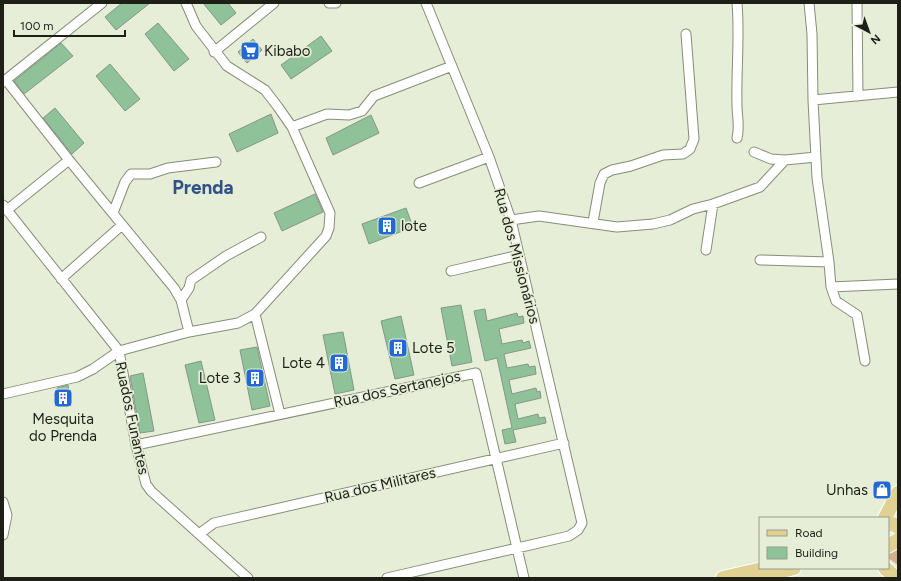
<svg xmlns="http://www.w3.org/2000/svg" width="901" height="581" font-family="Figtree,sans-serif">
  <style>
    .green { fill: #d2b08d }
    .building { fill: #8fc298; stroke: #849787 }
    .lines { fill: none; stroke-linecap: round; stroke-linejoin: round }
    .minor-casing { stroke: #868d78; stroke-width: 11 }
    .primary-casing { stroke: #fff; stroke-width: 16 }
    .minor { stroke: #fff; stroke-width: 9 }
    .primary { stroke: #e0d091; stroke-width: 14 }
    .labels { text-anchor: middle; dominant-baseline: central; stroke-width: 3.5; stroke-linejoin: round; paint-order: stroke }
    .poi-label { font-size: 15px; fill: #1e2018; stroke: #e6eed7; text-anchor: start }
    .street-label { font-size: 15px; fill: #1e2018; stroke: #e6eed7 }
    .district-label { font-size: 19px; font-weight: bold; fill: #2f5289; stroke: #e6eed7 }
  </style>
  <rect width="100%" height="100%" fill="#e6eed7"/>
  <path class="green" d="M898,546V565L888,558V549Z"/>
  <path class="building" d="M122,3H150L116,30L105,17Z
    M203,3H228L236,13L221,25Z
    M158,23L189,59L174,71L145,34Z
    M321,36L332,51L291,79L281,65Z
    M253,39L262,50L247,63L238,52Z
    M61,43L73,56L24,94L14,81Z
    M110,64L140,99L125,111L96,76Z
    M55,108L84,143L72,154L43,118Z
    M271,114L278,133L237,152L229,134Z
    M371,115L379,133L333,155L326,138Z
    M315,194L323,212L282,231L274,213Z
    M406,208L413,227L369,244L362,224Z
    M461,305L472,362L452,366L441,308Z
    M485,309L487,321L517,313L518,317L523,316L524,323L499,329L502,344L522,340L523,343L529,341L531,348L504,354L507,368L528,364L529,367L535,366L536,374L509,380L512,394L536,388L537,392L540,391L541,398L515,404L518,419L538,414L539,418L545,417L546,423L513,430L516,442L505,444L502,430L512,428L497,358L485,361L474,311Z
    M401,316L414,375L395,379L381,321Z
    M343,332L354,390L335,394L323,335Z
    M257,347L270,406L252,410L240,350Z
    M201,361L215,420L199,423L185,365Z
    M143,373L154,431L140,433L130,376Z
    M68,385L70,402L58,405L56,395L57,388Z"/>
  <g class="lines">
    <defs>
      <path id="minor" d="M329,3H336
        M737,3C740,37 736,71 737,105C737,116 740,127 737,138
        M809,3L812,34L813,100L817,178L829,262L831,287L898,284
        M857,3L858,96
        M214,52L274,3
        M6,80L69,160L174,288L181,300L189,332
        M3,82L102,3
        M813,100L898,92
        M292,127L327,114L349,115L362,111L374,96L452,66
        M754,152L771,159L785,160
        M419,183L489,157
        M3,205L119,351L136,445L146,484L151,491L248,578
        M7,210L69,160
        M113,213L125,182L131,174H150L168,168L216,162
        M511,220L539,216L617,227L653,224L670,220L693,209L713,204L760,187L785,160L816,157
        M593,222L600,183L604,174L612,170L631,166L663,155L683,154L690,149L694,139L686,34
        M706,250L713,204
        M760,260L829,262
        M451,271L519,255
        M61,279L122,225
        M831,287L836,301L857,315L865,361
        M181,300L189,288L191,280L194,278L226,256L261,237
        M255,314L280,414
        M3,394L77,377L93,369L119,351L189,332L238,323L255,314L326,236L329,228L330,213L292,127L278,107L265,90L227,66L196,26L186,3
        M136,445L476,373L524,578
        M3,502L7,515L3,535
        M199,534L214,523L564,443
        M387,578L569,536L578,530L582,523L511,220L489,157L426,3"/>
      <path id="primary" d="M885,518L898,493
        M888,525L893,524L898,527
        M888,546L898,540
        M885,568L896,578
        M757,577L794,568
        M723,578L767,568"/>
    </defs>
    <use href="#minor" class="minor-casing"/>
    <use href="#primary" class="primary-casing"/>
    <use href="#minor" class="minor"/>
    <use href="#primary" class="primary"/>
  </g>
  <defs>
    <symbol id="supermarket-square" viewBox="-11 -11 22 22"><rect x="-9" y="-9" width="18" height="18" rx="4" fill="#2169d5" stroke="#e6eed7"/><path d="M-6-5.5h2.5l.6 2H6L4.5 2H-2.5L-4.4-4H-6ZM-1.5 3.2a1.3 1.3 0 1 0 .1 0ZM3 3.2a1.3 1.3 0 1 0 .1 0Z" fill="#fff"/></symbol>
    <symbol id="building-square" viewBox="-11 -11 22 22"><rect x="-9" y="-9" width="18" height="18" rx="4" fill="#2169d5" stroke="#e6eed7"/><path d="M-4-6H4V6H1V3H-1V6H-4ZM-2.5-4.3h1.7v1.8h-1.7ZM.8-4.3h1.7v1.8H.8ZM-2.5-1h1.7V.8h-1.7ZM.8-1h1.7V.8H.8Z" fill="#fff"/></symbol>
    <symbol id="shop-square" viewBox="-11 -11 22 22"><rect x="-9" y="-9" width="18" height="18" rx="4" fill="#2169d5" stroke="#e6eed7"/><path d="M-5-2.5h2.3a2.7 3.5 0 0 1 5.4 0H5L5.5 6h-11ZM-1.5-2.5h3a1.5 2.3 0 0 0-3 0Z" fill="#fff"/></symbol>
  </defs>
  <g fill-rule="evenodd">
    <use href="#supermarket-square" x="239" y="40" width="22" height="22"/>
    <use href="#building-square" x="376" y="215" width="22" height="22"/>
    <use href="#building-square" x="387" y="337" width="22" height="22"/>
    <use href="#building-square" x="328" y="352" width="22" height="22"/>
    <use href="#building-square" x="244" y="367" width="22" height="22"/>
    <use href="#building-square" x="52" y="387" width="22" height="22"/>
    <use href="#shop-square" x="871" y="479" width="22" height="22"/>
  </g>
  <g class="labels">
    <g class="poi-label">
      <text x="264" y="51">Kibabo</text>
      <text x="401" y="226">lote</text>
      <text x="412" y="348">Lote 5</text>
      <text x="325" y="363" text-anchor="end">Lote 4</text>
      <text x="241" y="378" text-anchor="end">Lote 3</text>
      <text x="63" y="419" text-anchor="middle">Mesquita<tspan x="63" dy="17">do Prenda</tspan></text>
      <text x="868" y="490" text-anchor="end">Unhas</text>
    </g>
    <g class="street-label">
      <text transform="translate(517 256) rotate(75)">Rua dos Missionários</text>
      <text transform="translate(397 389) rotate(-12)">Rua dos Sertanejos</text>
      <text transform="translate(132 418) rotate(78)">Ruados Funantes</text>
      <text transform="translate(380 485) rotate(-13)">Rua dos Militares</text>
    </g>
    <g class="district-label">
      <text x="203" y="187">Prenda</text>
    </g>
  </g>
  <rect width="901" height="581" fill="none" stroke="#1e2018" stroke-width="8"/>
  <rect x="759" y="517" width="130" height="52" fill="#e6eed7" stroke="#969c8b"/>
  <rect x="767" y="530" width="20" height="6" fill="#e0d091" stroke="#969c8b"/>
  <text x="795" y="537" font-size="12" fill="#1e2018">Road</text>
  <rect x="767" y="547" width="20" height="12" fill="#8fc298" stroke="#969c8b"/>
  <text x="795" y="557" font-size="12" fill="#1e2018">Building</text>
  <g transform="translate(869 32) rotate(139)" stroke="#e6eed7" stroke-width="3" paint-order="stroke">
  <path d="M0-3L7 15L0 10L-7 15Z" fill="#1e2018"/>
  <text y="-6" font-size="11" font-weight="bold" text-anchor="middle" fill="#1e2018">N</text>
  </g>
  <path d="M14 30v6h111v-6" fill="none" stroke="#1e2018" stroke-width="2"/>
  <text x="20" y="30" font-size="12" fill="#1e2018" stroke="#e6eed7" stroke-width="3" paint-order="stroke">100 m</text>
</svg>
